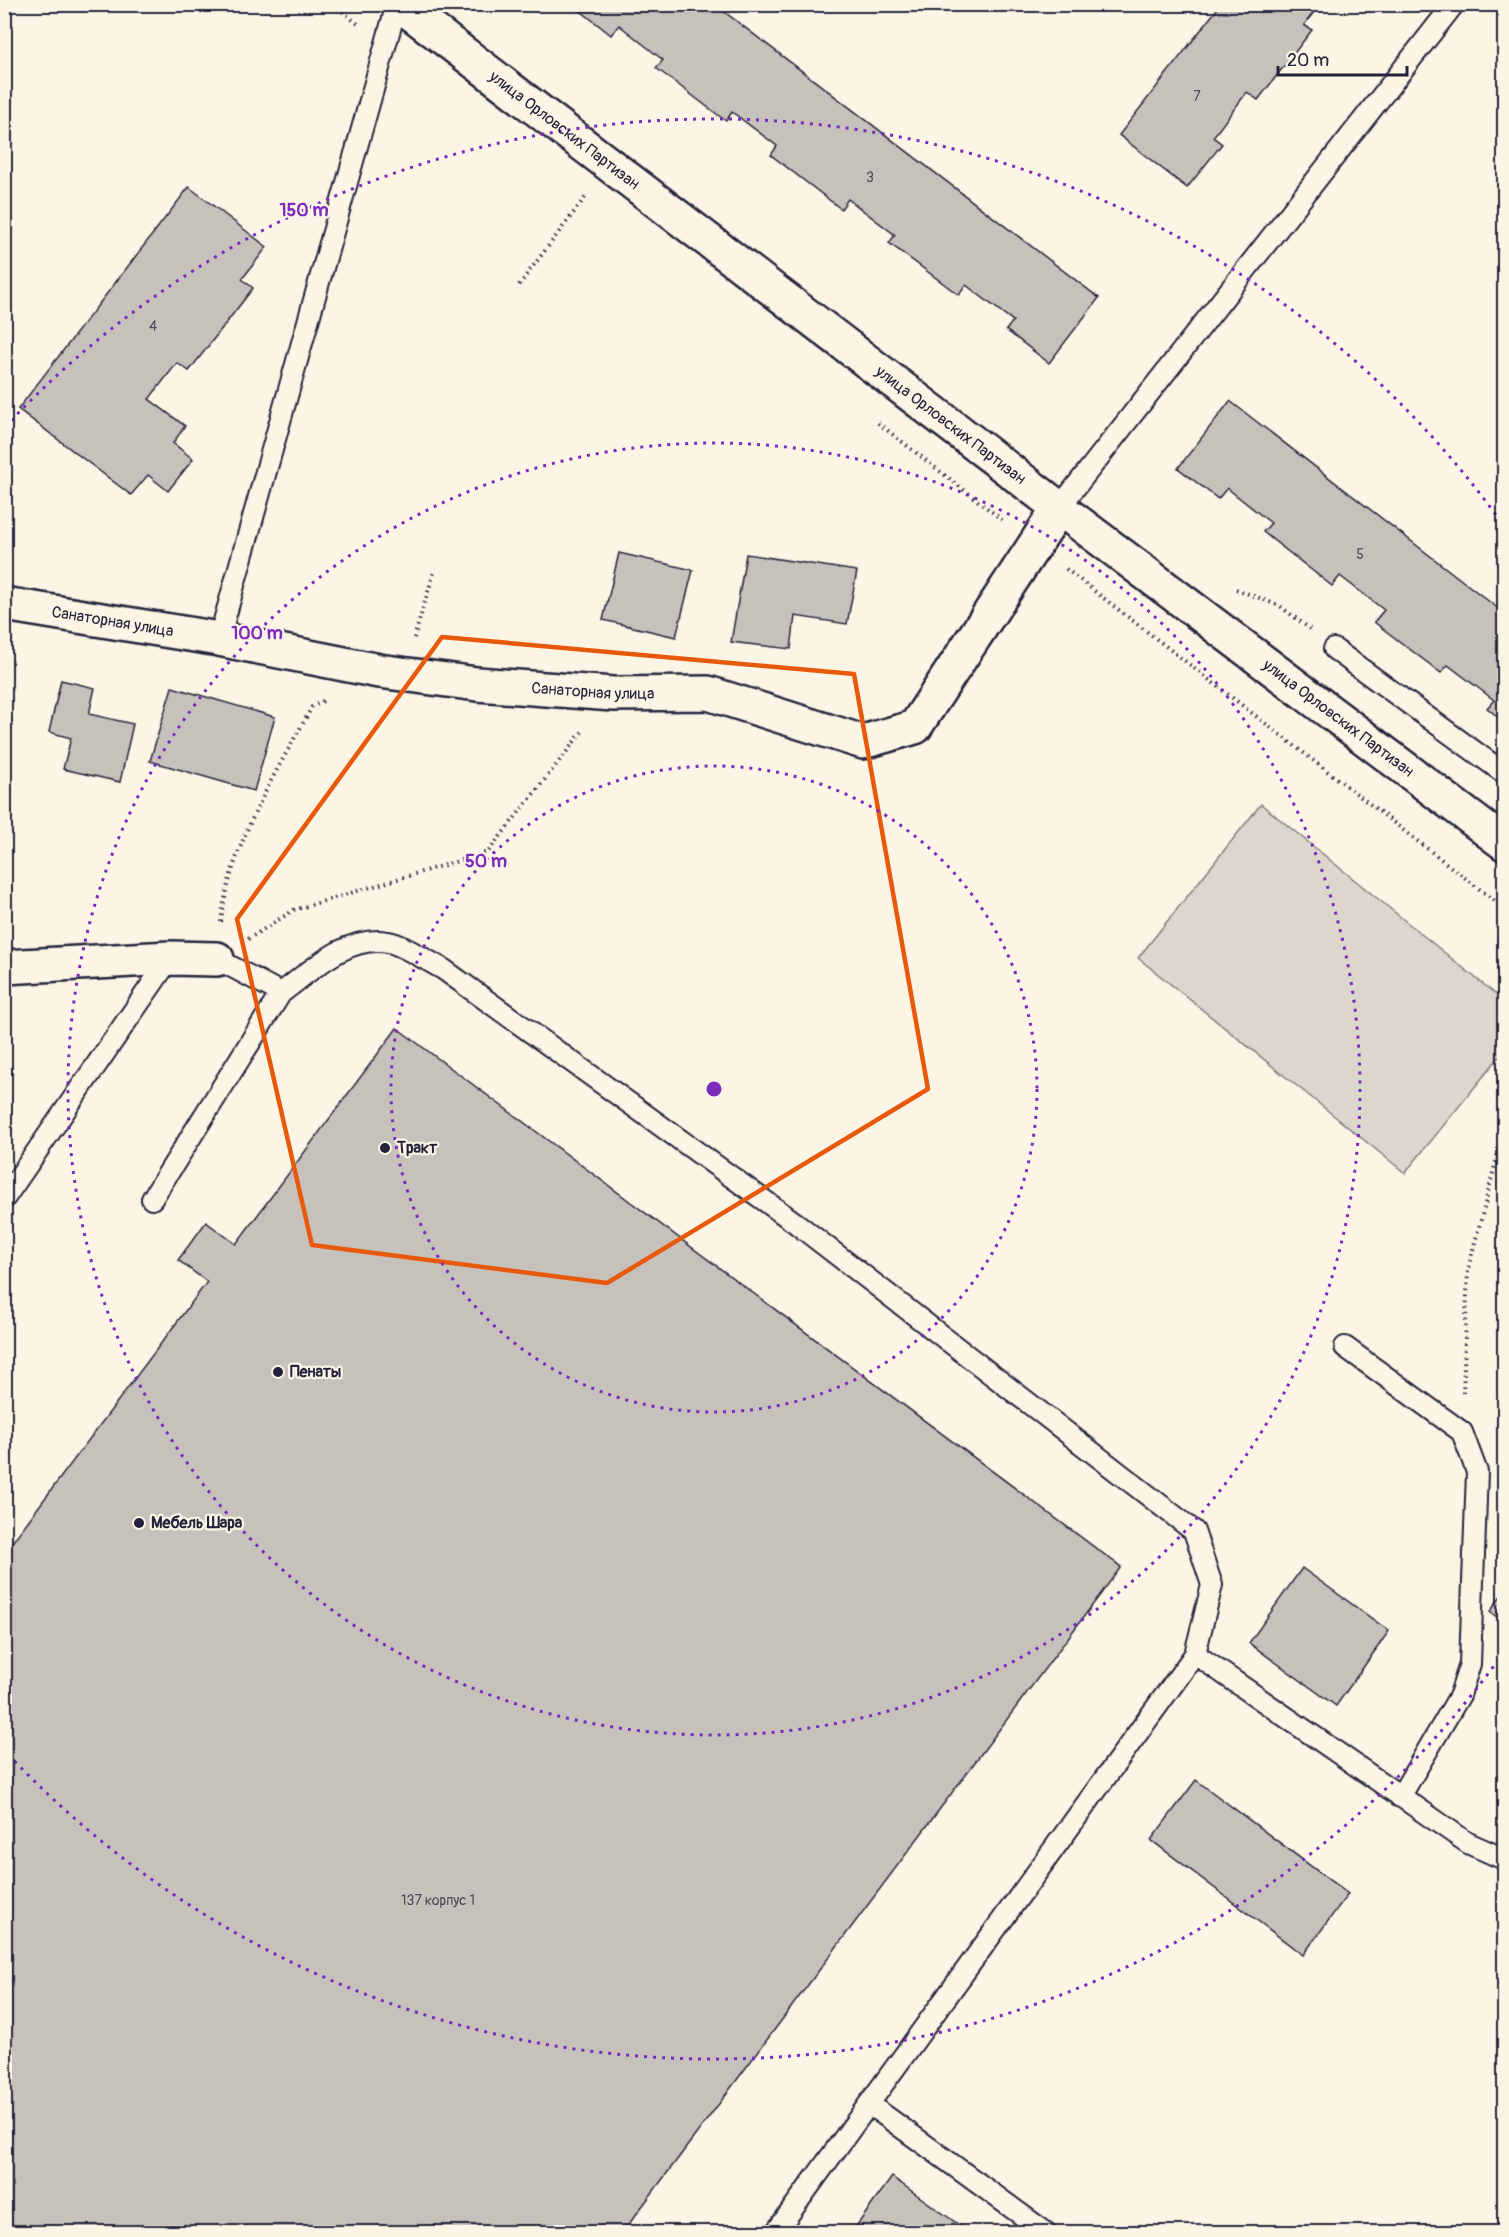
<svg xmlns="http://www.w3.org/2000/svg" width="1509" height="2237" font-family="Pangolin,sans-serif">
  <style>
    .green { fill: #dcd6cc; stroke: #7f7c84; stroke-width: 1.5 }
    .building { fill: #c6c1bb; stroke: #22223b; stroke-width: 1.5 }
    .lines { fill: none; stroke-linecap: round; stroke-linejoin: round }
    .lane-casing { stroke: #22223b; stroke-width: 24 }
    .street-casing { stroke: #22223b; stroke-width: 38 }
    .path { stroke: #22223b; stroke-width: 4; stroke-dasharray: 1.5 4.5; stroke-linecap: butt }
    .lane { stroke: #fcf5e5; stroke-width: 20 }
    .street { stroke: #fcf5e5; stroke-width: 33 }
    .marked { fill: none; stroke: #e8590c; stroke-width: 4.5; stroke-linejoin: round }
    .ring { fill: none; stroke: #7b2cbf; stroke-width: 3; stroke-dasharray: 3 6 }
    .poi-dot { fill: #22223b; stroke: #fcf5e5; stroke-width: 2 }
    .labels { text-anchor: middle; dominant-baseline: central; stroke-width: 4.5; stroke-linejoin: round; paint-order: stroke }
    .number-label { font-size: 14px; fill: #4b4a5b }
    .street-label { font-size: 16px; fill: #22223b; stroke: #fcf5e5 }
    .poi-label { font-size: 16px; font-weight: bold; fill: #22223b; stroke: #fcf5e5; text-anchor: start }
    .centre { fill: #7b2cbf; stroke: #fcf5e5; stroke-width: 3 }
    .ring-label { font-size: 18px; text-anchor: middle; font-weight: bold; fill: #7b2cbf; stroke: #fcf5e5; stroke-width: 4.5; stroke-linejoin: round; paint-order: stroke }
  </style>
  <rect width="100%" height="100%" fill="#fcf5e5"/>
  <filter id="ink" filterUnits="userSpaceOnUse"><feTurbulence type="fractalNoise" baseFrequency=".0167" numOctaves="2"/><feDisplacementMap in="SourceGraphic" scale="12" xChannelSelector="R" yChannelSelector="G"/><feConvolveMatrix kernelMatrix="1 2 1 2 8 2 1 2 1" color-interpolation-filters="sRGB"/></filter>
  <g filter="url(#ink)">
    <path class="green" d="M1261,804L1504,1001V1051L1405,1173L1138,958Z"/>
    <path class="building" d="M572,4H714L1099,298L1049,363L1006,330L1013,321L966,285L959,295L889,243L895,235L848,199L841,209L771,155L777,146L732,112L726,121L656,68L663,60L619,25L611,35Z
      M1221,4H1320L1304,25L1312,30L1258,100L1247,92L1213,137L1222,144L1187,188L1119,135Z
      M189,187L267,247L242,279L253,288L189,371L177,363L149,399L185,426L173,443L193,459L168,491L148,475L131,495L18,409Z
      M1230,401L1504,613V722L1487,708L1494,700L1448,665L1441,673L1374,622L1384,610L1340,576L1332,586L1263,532L1271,523L1227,488L1218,499L1178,468Z
      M619,553L693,570L676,637L603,620Z
      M746,554L857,571L847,624L795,616L791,649L731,642Z
      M61,680L95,688L89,714L133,724L120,782L63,769L71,738L49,732Z
      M172,687L275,717L254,791L150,761Z
      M397,1028L1121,1567L623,2232H4V1553L207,1282L178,1260L206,1222L236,1244Z
      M1302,1568L1389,1631L1336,1706L1249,1643Z
      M1504,1591V1622L1490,1612Z
      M1196,1780L1348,1894L1303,1955L1151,1840Z
      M892,2177L969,2232H852Z"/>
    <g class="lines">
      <defs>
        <path id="lane" d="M1059,508L1454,4
          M219,639L397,4
          M1334,649L1504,773
          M281,993C312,970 347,935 388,942C402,944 429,962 443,969L797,1224L1194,1531L1212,1585L1195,1654L1468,1843L1504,1859
          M4,1199L170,958
          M152,1199L281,993L217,959
          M1345,1347L1462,1432L1477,1472L1470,1664L1460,1695L1400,1797
          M869,2104L1045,2232
          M776,2232L1195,1654"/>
        <g id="street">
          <path id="s1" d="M399,4L1059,508L1504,843"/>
          <path id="s2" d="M4,604L219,639L379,671L477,684L613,694L708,693L863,742L915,727L1059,508"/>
          <path d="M4,967L170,958L217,959"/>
        </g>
      </defs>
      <use href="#lane" class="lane-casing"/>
      <use href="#street" class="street-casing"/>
      <path class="path" d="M333,4L358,24
        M519,285L587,195
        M878,423L1005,522
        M1066,569L1504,908
        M1236,589L1280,606L1310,629
        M414,638L435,569
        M221,922C230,845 275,774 312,707L323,701
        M248,939L294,910L488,852L582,732
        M1463,1393L1468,1269L1504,1131"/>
      <use href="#lane" class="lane"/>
      <use href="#street" class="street"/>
    </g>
  </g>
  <path class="marked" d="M442,637L854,674L928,1089L607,1283L312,1245L237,919Z"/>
  <g class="ring">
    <circle cx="714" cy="1089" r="323"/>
    <circle cx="714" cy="1089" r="646"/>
    <path d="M1504 1652A970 970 0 0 1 5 1751M5 427A970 970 0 0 1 1504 526"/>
  </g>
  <g class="poi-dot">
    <circle cx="385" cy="1148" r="6"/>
    <circle cx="278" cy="1372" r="6"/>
    <circle cx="139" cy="1523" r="6"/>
  </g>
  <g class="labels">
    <g class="number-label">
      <text x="1197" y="96">7</text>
      <text x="870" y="177">3</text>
      <text x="153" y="326">4</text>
      <text x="1360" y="554">5</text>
      <text x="438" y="1900">137 корпус 1</text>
    </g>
    <g class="street-label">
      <text stroke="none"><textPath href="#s1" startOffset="208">улица Орловских Партизан</textPath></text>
      <text stroke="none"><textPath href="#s1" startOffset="694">улица Орловских Партизан</textPath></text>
      <text stroke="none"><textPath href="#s2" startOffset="110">Санаторная улица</textPath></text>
      <text stroke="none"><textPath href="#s2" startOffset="596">Санаторная улица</textPath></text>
      <text stroke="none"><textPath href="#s1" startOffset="1180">улица Орловских Партизан</textPath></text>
    </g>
    <g class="poi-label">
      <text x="397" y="1148">Тракт</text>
      <text x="290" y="1372">Пенаты</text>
      <text x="151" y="1523">Мебель Шара</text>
    </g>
  </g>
  <circle cx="714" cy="1089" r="9" class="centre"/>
  <g class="ring-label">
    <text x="304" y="216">150 m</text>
    <text x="257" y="639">100 m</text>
    <text x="486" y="867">50 m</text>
  </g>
  <rect width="1509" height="2237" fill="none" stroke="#fcf5e5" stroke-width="24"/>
  <rect x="12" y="12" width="1485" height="2213" fill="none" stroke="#22223b" stroke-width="2" filter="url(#ink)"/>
  <path d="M1278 66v9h129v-9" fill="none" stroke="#22223b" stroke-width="3"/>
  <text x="1287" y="66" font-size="18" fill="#22223b" stroke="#fcf5e5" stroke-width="4.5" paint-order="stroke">20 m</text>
</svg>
